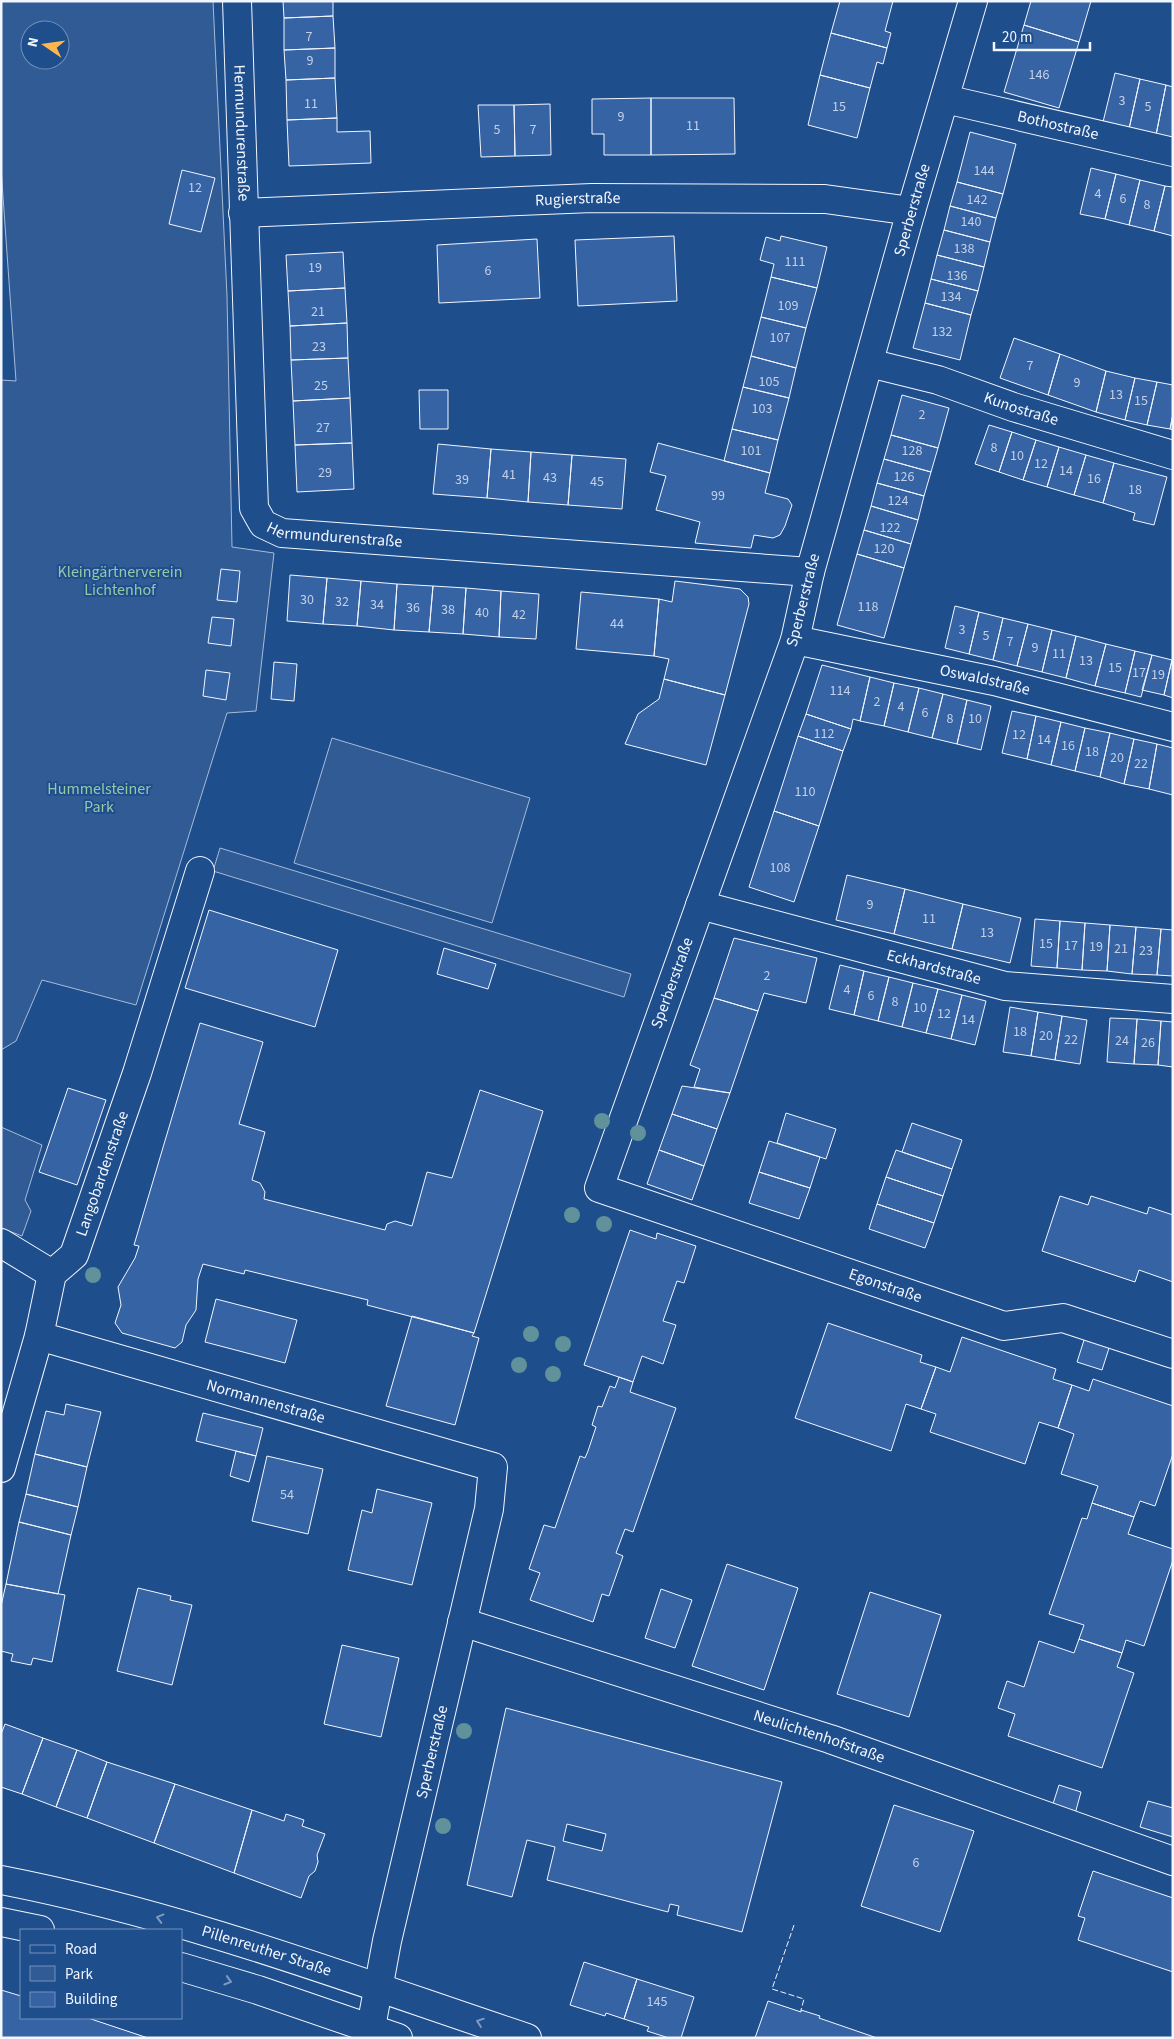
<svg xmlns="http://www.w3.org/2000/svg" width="1174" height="2039" font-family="'Source Sans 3',sans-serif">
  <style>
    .green { fill: #305b95; stroke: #a8bbd7; fill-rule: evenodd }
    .building { fill: #3563a3; stroke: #f2f6ff; fill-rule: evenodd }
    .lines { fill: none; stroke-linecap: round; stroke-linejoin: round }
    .minor-casing { stroke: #f2f6ff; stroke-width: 30 }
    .secondary-casing { stroke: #f2f6ff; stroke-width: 30 }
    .minor { stroke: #1f4e8c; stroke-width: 28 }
    .secondary { stroke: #1f4e8c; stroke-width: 28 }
    .fence { stroke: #f2f6ff; stroke-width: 1; stroke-dasharray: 6 2.5; stroke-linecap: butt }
    .tree { fill: #61919a }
    .oneway { stroke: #7e9ac0 }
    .labels { text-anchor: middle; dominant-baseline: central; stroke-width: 4; stroke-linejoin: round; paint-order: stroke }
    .number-label { font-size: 14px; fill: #c3d1e8 }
    .street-label { font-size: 16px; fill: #f2f6ff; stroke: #1f4e8c }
    .park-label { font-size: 16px; fill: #97c8a6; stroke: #1f4e8c }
  </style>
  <rect width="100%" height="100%" fill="#1f4e8c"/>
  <path class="green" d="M1,1H213L227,296L232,547L274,553L256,711L227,713L136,1005L42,980L16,1041L1,1050V380L16,381L1,168ZM30,30H60V60H30Z
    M332,738L530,798L492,923L294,863Z
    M220,848L631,974L624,997L213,871Z
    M1,1127L42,1145L25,1200L31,1211L22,1236L1,1228Z"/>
  <path class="building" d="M283,1H333V16L284,18Z
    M840,1H893L885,31L891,33L887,48L831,33Z
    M1031,1H1091L1079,42L1024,25Z
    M333,16L335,48L284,50V18Z
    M1024,25L1079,42L1059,108L1004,92Z
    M831,33L887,48L883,64L877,62L870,88L820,75Z
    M335,48V78L286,80L284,50Z
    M1115,73L1140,79L1129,129L1103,122Z
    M820,75L870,88L857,138L808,125Z
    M335,78L337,118L287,120L286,80Z
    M1140,79L1166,85L1156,135L1129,129Z
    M1166,85L1173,87V139L1156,135Z
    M651,98H734L735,154L651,155Z
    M651,98V155H604V134H592V99Z
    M550,104L551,155L515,156L514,105Z
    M478,105H514L515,156L481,157Z
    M337,118V132L370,131L371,163L289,166L287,120Z
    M970,132L1016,144L1003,194L957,182Z
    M1091,168L1116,174L1105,219L1080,214Z
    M182,170L215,178L201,232L169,224Z
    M1116,174L1140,180L1129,225L1105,219Z
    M1140,180L1165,186L1154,231L1129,225Z
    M957,182L1003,194L996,218L950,206Z
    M1165,186L1173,187V236L1154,231Z
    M950,206L996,218L990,242L944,230Z
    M944,230L990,242L984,267L937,255Z
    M674,236L677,301L578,306L575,240Z
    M781,236L827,247L817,288L771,277L774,264L760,260L766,237L780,241Z
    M537,239L540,298L439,303L437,245Z
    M343,252L345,288L288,291L286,255Z
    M937,255L984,267L978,291L931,279Z
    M771,277L817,288L806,328L761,317Z
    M931,279L978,291L971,315L925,303Z
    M345,288L347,323L290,326L288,291Z
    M925,303L971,315L960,360L913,348Z
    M761,317L806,328L796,368L751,356Z
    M347,323L348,358L291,360L290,326Z
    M1014,338L1060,354L1048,395L1000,378Z
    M1060,354L1106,371L1096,412L1048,395Z
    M751,356L796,368L789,398L743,387Z
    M348,358L350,398L293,401L291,360Z
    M1106,371L1135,378L1125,420L1096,412Z
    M1135,378L1157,382L1147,425L1125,420Z
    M1157,382L1173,385V414L1170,429L1147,425Z
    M743,387L789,398L778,440L732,429Z
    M419,390H448V429H420Z
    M902,395L949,408L938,448L891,435Z
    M350,398L352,443L295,445L293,401Z
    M1173,414V430L1170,429Z
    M989,425L1012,432L999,472L975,464Z
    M732,429L778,440L770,473L724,461Z
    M1012,432L1036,440L1023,480L999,472Z
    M891,435L938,448L931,472L884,459Z
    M1036,440L1059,447L1047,487L1023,480Z
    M352,443L354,489L297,492L295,445Z
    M658,443L770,473L765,493L788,499L792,505L785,526L780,535L773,538L754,535L751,548L695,543L700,522L656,510L666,476L650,472Z
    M438,444L491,449L487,498L433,494Z
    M1059,447L1086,455L1074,495L1047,487Z
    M491,449L531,452L528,502L487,498Z
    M531,452L572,455L568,505L528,502Z
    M572,455L626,459L622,509L568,505Z
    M1086,455L1114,463L1103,503L1074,495Z
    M884,459L931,472L924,496L877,483Z
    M1114,463L1167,477L1154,525L1133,520L1135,513L1103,503Z
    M877,483L924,496L918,520L871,506Z
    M871,506L918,520L911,544L864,530Z
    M864,530L911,544L904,568L857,554Z
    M857,554L904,568L884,638L837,625Z
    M221,569L240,571L237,602L217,600Z
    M290,575L327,578L323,624L287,621Z
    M327,578L361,581L357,626L323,624Z
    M361,581L397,584L394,630L357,626Z
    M675,581L740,589L748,597L749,604L725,695L664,679L669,659L654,656L659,599L672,602Z
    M397,584L433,586L429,632L394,630Z
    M433,586L466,588L463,634L429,632Z
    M466,588L501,591L499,637L463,634Z
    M501,591L539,594L536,639L499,637Z
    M581,592L659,599L654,656L576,649Z
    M955,606L979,612L969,654L945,648Z
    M979,612L1003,618L993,660L969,654Z
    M212,617L234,619L231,646L208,643Z
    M1003,618L1028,624L1017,666L993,660Z
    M1028,624L1052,630L1042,672L1017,666Z
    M1052,630L1076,636L1066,678L1042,672Z
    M1076,636L1106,644L1095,686L1066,678Z
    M1106,644L1135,651L1125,693L1095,686Z
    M1135,651L1152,655L1141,697L1125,693Z
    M1152,655L1172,660L1164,695L1142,690Z
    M1172,660H1173V698L1164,695Z
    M274,662L297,664L294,701L271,699Z
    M822,665L870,677L860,721L853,719L851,729L806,714Z
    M206,670L230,673L226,700L203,696Z
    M870,677L894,683L884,726L860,721Z
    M664,679L725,695L706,765L625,744L638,714L659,699Z
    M894,683L919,688L908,732L884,726Z
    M919,688L943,694L932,738L908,732Z
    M943,694L967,700L957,744L932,738Z
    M967,700L991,706L981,750L957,744Z
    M1012,711L1036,716L1027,759L1002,753Z
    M806,714L851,729L843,751L798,736Z
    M1036,716L1061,722L1051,765L1027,759Z
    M1061,722L1085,728L1075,771L1051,765Z
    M1085,728L1110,733L1100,777L1075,771Z
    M1110,733L1134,739L1124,784L1100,777Z
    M798,736L843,751L819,826L774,811Z
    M1134,739L1157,744L1149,789L1124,784Z
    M1157,744L1173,748V795L1149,789Z
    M774,811L819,826L794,902L749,887Z
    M847,875L905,889L894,934L836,920Z
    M905,889L963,904L952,949L894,934Z
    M963,904L1021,918L1010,963L952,949Z
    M209,910L338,950L315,1027L185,988Z
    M1035,919L1060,921L1057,968L1031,966Z
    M1060,921L1085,923L1082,970L1057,968Z
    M1085,923L1110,925L1107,971L1082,970Z
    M1110,925L1136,927L1132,974L1107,971Z
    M1136,927L1161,929L1157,975L1132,974Z
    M1161,929L1173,930V976L1157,975Z
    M734,938L817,958L806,1003L764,993L758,1011L714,998Z
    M444,948L496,964L488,989L437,974Z
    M840,965L864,971L854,1015L829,1009Z
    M864,971L889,977L878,1021L854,1015Z
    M889,977L913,983L902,1027L878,1021Z
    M913,983L938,989L926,1033L902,1027Z
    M938,989L962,995L951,1039L926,1033Z
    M962,995L986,1001L975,1045L951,1039Z
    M714,998L758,1011L730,1093L694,1087L700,1069L690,1065Z
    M1010,1007L1038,1012L1031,1056L1003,1052Z
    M1038,1012L1062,1016L1055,1060L1031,1056Z
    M1062,1016L1087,1020L1080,1064L1055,1060Z
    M1110,1018L1137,1019L1134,1064L1107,1062Z
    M1137,1019L1161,1021L1158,1065L1134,1064Z
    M1161,1021L1173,1022V1067L1158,1065Z
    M200,1023L263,1042L239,1124L265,1132L252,1180L260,1183L265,1192L264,1199L385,1230L387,1224L395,1221L412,1226L427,1172L452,1178L480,1090L543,1111L474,1333L367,1305L368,1300L245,1270L244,1274L203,1264L198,1279L196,1310L186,1325L182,1342L175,1348L122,1333L115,1323L121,1305L118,1287L135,1258L139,1246L134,1245Z
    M682,1086L730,1093L717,1129L672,1114Z
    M68,1088L106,1100L77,1185L39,1172Z
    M786,1113L836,1129L826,1159L777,1143Z
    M672,1114L717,1129L704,1166L659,1150Z
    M912,1123L962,1140L952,1169L902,1152Z
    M769,1141L820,1157L810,1188L759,1172Z
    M659,1150L704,1166L692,1200L647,1184Z
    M896,1150L952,1169L943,1196L886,1177Z
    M759,1172L810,1188L799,1219L749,1203Z
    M886,1177L943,1196L934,1223L877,1204Z
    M1060,1196L1088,1205L1091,1196L1147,1214L1149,1207L1173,1215V1282L1139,1270L1135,1282L1042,1251Z
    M877,1204L934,1223L925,1248L869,1229Z
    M630,1230L656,1239L657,1233L696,1246L684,1283L677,1281L663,1321L676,1325L663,1364L642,1356L633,1382L584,1365Z
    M216,1299L297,1320L285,1363L205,1342Z
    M412,1316L474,1333L472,1336L479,1338L455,1425L386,1406Z
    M828,1323L922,1355L920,1362L936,1367L921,1409L906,1404L891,1451L795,1418Z
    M962,1337L1056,1369L1053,1379L1072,1385L1058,1428L1039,1422L1025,1464L930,1432L936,1414L921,1409L936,1367L950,1372Z
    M1085,1337L1110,1345L1102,1370L1077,1362Z
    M619,1377L633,1382L630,1392L676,1408L633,1532L625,1529L616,1553L623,1556L609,1596L602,1594L593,1622L530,1600L540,1573L529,1569L544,1525L555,1528L580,1456L585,1458L588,1451L596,1427L592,1425L598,1406L602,1407L610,1386L615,1388Z
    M1093,1379L1173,1406V1454L1155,1506L1140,1501L1134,1517L1092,1503L1098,1486L1061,1474L1074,1434L1058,1428L1072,1385L1089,1391Z
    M66,1404L101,1412L87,1467L35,1454L46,1411L64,1415Z
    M203,1413L263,1428L256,1456L196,1441Z
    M236,1451L256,1456L249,1482L230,1476Z
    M35,1454L87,1467L78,1507L26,1494Z
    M267,1456L323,1469L308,1534L252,1521Z
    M377,1489L432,1503L412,1585L348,1570L362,1510L372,1513Z
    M26,1494L78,1507L71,1535L19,1522Z
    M1092,1503L1134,1517L1128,1534L1173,1549V1560L1144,1646L1126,1640L1122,1653L1079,1639L1084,1625L1049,1614L1082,1518L1087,1519Z
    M19,1522L71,1535L58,1594L6,1584Z
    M727,1564L798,1588L764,1690L692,1666Z
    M6,1584L65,1595L52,1662L33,1658L31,1665L11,1661L13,1654L1,1651V1606Z
    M138,1588L171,1596L170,1600L192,1605L172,1685L117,1671Z
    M661,1589L692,1600L675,1648L645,1638Z
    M870,1592L941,1615L909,1717L837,1694Z
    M1079,1639L1122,1653L1117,1667L1134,1673L1102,1768L1008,1736L1015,1714L998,1708L1007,1681L1024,1687L1039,1641L1074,1653Z
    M342,1645L399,1658L381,1737L324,1724Z
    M506,1708L782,1782L742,1932L677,1915L679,1906L670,1904L668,1912L547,1880L555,1847L527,1840L512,1897L467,1885ZM567,1824L606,1834L602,1851L563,1841Z
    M5,1724L43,1738L22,1794L1,1787V1734Z
    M43,1738L77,1750L56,1807L22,1794Z
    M77,1750L107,1762L87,1818L56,1807Z
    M107,1762L175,1784L154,1843L87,1818Z
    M175,1784L252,1810L234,1873L154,1843Z
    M1059,1785L1081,1792L1075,1814L1052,1807Z
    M1148,1801L1173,1808V1837L1140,1827Z
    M894,1805L974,1831L940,1932L861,1906Z
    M252,1810L284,1821L286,1814L304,1820L302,1826L325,1834L317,1855L318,1862L315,1871L309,1876L301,1898L234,1873Z
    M1093,1871L1173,1898V1972L1078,1940L1085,1918L1078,1916Z
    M584,1962L637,1979L624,2019L606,2013L605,2016L570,2005Z
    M637,1979L694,1997L681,2038H669L647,2031L649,2027L624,2019Z
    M1,1990L21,1996V2018H88L148,2038H1Z
    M768,2001L801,2012V2010L820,2016L819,2018L877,2038H755Z"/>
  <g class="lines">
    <defs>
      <g id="minor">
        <path id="s1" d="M237,1L254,508L263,524L282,533L810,572"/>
        <path id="s2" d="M973,1L911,211L810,572L795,640L599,1188L1004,1326L1063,1318L1173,1354"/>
        <path id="s3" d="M945,99L1173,152"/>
        <path id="s4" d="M243,213L592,198L825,199L911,211"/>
        <path id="s5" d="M869,363L938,380L1013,407L1173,455"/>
        <path id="s6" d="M795,640L994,681L1173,727"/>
        <path id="s7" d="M700,905L1005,986L1173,999"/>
        <path d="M1,1243L52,1274"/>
        <path id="s8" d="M39,1336L493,1467L489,1509L387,1941L369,2038"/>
        <path id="s9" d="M1,1468L39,1336L52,1274L74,1255L137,1073L200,871"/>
        <path id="s10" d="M462,1622L830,1739L1173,1861"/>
      </g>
      <g id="secondary">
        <path id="s11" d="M1,1880C182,1915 353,1980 527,2038"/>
        <path d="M1,1922L40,1930"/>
        <path d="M181,1967L258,1990L398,2038"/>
      </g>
    </defs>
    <use href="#minor" class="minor-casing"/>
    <use href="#secondary" class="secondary-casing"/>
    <use href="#minor" class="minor"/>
    <use href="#secondary" class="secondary"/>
    <path class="fence" d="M794,1925L772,1989L804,1999L801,2010"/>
  </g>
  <g class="tree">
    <circle cx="602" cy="1121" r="8"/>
    <circle cx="638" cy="1133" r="8"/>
    <circle cx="572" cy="1215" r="8"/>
    <circle cx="604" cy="1224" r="8"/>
    <circle cx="93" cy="1275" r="8"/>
    <circle cx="531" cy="1334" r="8"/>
    <circle cx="563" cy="1344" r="8"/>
    <circle cx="519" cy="1365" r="8"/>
    <circle cx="553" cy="1374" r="8"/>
    <circle cx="464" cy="1731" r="8"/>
    <circle cx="443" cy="1826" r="8"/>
  </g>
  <defs><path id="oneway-chevron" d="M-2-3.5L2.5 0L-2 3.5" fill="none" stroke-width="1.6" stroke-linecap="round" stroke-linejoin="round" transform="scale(1.25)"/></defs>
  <g class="oneway">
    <use href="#oneway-chevron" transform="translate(160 1918) rotate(-165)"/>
    <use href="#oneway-chevron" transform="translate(228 1981) rotate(17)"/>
    <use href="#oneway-chevron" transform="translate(480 2022) rotate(-161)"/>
  </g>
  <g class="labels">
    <g class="number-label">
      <text x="309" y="37">7</text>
      <text x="310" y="61">9</text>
      <text x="1039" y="75">146</text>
      <text x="1122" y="101">3</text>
      <text x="311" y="104">11</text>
      <text x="839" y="107">15</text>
      <text x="1148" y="107">5</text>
      <text x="621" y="117">9</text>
      <text x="693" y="126">11</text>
      <text x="497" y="130">5</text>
      <text x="533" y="130">7</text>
      <text x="984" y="171">144</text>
      <text x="195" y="188">12</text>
      <text x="1098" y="194">4</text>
      <text x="1123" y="199">6</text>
      <text x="977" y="200">142</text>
      <text x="1147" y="205">8</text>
      <text x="971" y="222">140</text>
      <text x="964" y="249">138</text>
      <text x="795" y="262">111</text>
      <text x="315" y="268">19</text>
      <text x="488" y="271">6</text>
      <text x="957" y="276">136</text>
      <text x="951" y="297">134</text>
      <text x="788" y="306">109</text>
      <text x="318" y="312">21</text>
      <text x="942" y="332">132</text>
      <text x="780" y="338">107</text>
      <text x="319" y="347">23</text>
      <text x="1030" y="366">7</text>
      <text x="769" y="382">105</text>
      <text x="1077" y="383">9</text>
      <text x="321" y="386">25</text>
      <text x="1116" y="395">13</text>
      <text x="1141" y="401">15</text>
      <text x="762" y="409">103</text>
      <text x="922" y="415">2</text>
      <text x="323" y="428">27</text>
      <text x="994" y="448">8</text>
      <text x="751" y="451">101</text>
      <text x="912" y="451">128</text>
      <text x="1017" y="456">10</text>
      <text x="1041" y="464">12</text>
      <text x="1066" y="471">14</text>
      <text x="325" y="473">29</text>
      <text x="509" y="475">41</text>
      <text x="904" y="477">126</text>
      <text x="550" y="478">43</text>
      <text x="1094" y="479">16</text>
      <text x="462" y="480">39</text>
      <text x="597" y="482">45</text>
      <text x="1135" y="490">18</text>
      <text x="718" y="496">99</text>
      <text x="898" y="501">124</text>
      <text x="890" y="528">122</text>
      <text x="884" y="549">120</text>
      <text x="307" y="600">30</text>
      <text x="342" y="602">32</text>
      <text x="377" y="605">34</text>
      <text x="868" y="607">118</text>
      <text x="413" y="608">36</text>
      <text x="448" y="610">38</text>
      <text x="482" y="613">40</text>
      <text x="519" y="615">42</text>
      <text x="617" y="624">44</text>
      <text x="962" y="630">3</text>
      <text x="986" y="636">5</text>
      <text x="1010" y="642">7</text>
      <text x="1035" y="648">9</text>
      <text x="1059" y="654">11</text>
      <text x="1086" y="661">13</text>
      <text x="1115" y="668">15</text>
      <text x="1139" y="673">17</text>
      <text x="1158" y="675">19</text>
      <text x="840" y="691">114</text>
      <text x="877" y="702">2</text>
      <text x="901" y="707">4</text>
      <text x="925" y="713">6</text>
      <text x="950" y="719">8</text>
      <text x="975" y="719">10</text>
      <text x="824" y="734">112</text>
      <text x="1019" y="735">12</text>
      <text x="1044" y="740">14</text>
      <text x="1068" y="746">16</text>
      <text x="1092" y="752">18</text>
      <text x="1117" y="758">20</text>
      <text x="1141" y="764">22</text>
      <text x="805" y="792">110</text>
      <text x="780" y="868">108</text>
      <text x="870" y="905">9</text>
      <text x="929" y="919">11</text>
      <text x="987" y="933">13</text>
      <text x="1046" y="944">15</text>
      <text x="1071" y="946">17</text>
      <text x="1096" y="947">19</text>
      <text x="1121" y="949">21</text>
      <text x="1146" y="951">23</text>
      <text x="767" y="976">2</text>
      <text x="847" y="990">4</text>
      <text x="871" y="996">6</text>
      <text x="895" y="1002">8</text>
      <text x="920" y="1008">10</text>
      <text x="944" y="1014">12</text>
      <text x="968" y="1020">14</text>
      <text x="1020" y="1032">18</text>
      <text x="1046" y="1036">20</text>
      <text x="1071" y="1040">22</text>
      <text x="1122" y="1041">24</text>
      <text x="1148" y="1043">26</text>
      <text x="287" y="1495">54</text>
      <text x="916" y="1863">6</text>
      <text x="657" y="2002">145</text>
    </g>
    <g class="street-label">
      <text stroke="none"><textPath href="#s3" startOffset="116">Bothostraße</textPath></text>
      <text stroke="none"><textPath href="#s1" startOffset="132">Hermundurenstraße</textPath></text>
      <text stroke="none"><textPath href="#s4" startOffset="335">Rugierstraße</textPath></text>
      <text transform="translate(912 210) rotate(-74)">Sperberstraße</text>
      <text stroke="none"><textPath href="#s5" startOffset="159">Kunostraße</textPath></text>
      <text stroke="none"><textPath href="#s1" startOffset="599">Hermundurenstraße</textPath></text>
      <text transform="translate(803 600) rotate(-76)">Sperberstraße</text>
      <text stroke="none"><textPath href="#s6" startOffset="194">Oswaldstraße</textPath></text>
      <text stroke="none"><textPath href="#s7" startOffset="242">Eckhardstraße</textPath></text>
      <text transform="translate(672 983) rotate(-70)">Sperberstraße</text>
      <text stroke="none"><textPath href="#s9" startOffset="316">Langobardenstraße</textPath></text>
      <text stroke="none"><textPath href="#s2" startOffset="1548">Egonstraße</textPath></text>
      <text stroke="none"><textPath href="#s8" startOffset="236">Normannenstraße</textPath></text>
      <text stroke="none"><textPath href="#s10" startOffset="375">Neulichtenhofstraße</textPath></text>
      <text transform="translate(432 1752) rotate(-77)">Sperberstraße</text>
      <text stroke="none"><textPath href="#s11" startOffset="275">Pillenreuther Straße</textPath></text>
    </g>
    <g class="park-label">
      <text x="120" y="572">Kleingärtnerverein<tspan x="120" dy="18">Lichtenhof</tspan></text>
      <text x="99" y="789">Hummelsteiner<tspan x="99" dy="18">Park</tspan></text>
    </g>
  </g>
  <rect width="1174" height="2039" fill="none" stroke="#f2f6ff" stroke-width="5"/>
  <rect x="20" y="1929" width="162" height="90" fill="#1f4e8c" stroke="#7391ba"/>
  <rect x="30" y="1945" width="25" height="8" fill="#1f4e8c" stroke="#7391ba"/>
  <text x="65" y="1954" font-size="15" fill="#f2f6ff">Road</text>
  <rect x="30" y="1966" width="25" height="15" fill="#305b95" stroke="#7391ba"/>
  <text x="65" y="1979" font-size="15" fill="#f2f6ff">Park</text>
  <rect x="30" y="1992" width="25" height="15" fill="#3563a3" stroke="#7391ba"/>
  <text x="65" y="2004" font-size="15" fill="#f2f6ff">Building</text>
  <g transform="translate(45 45) rotate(283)"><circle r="24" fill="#1f4e8c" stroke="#7391ba"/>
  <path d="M0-4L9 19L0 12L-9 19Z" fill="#ffb74d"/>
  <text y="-8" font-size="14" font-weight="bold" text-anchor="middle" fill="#f2f6ff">N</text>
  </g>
  <path d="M994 42v8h96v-8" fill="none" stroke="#f2f6ff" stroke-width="2.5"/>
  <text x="1002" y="42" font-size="15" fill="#f2f6ff" stroke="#1f4e8c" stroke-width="4" paint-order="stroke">20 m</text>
</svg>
